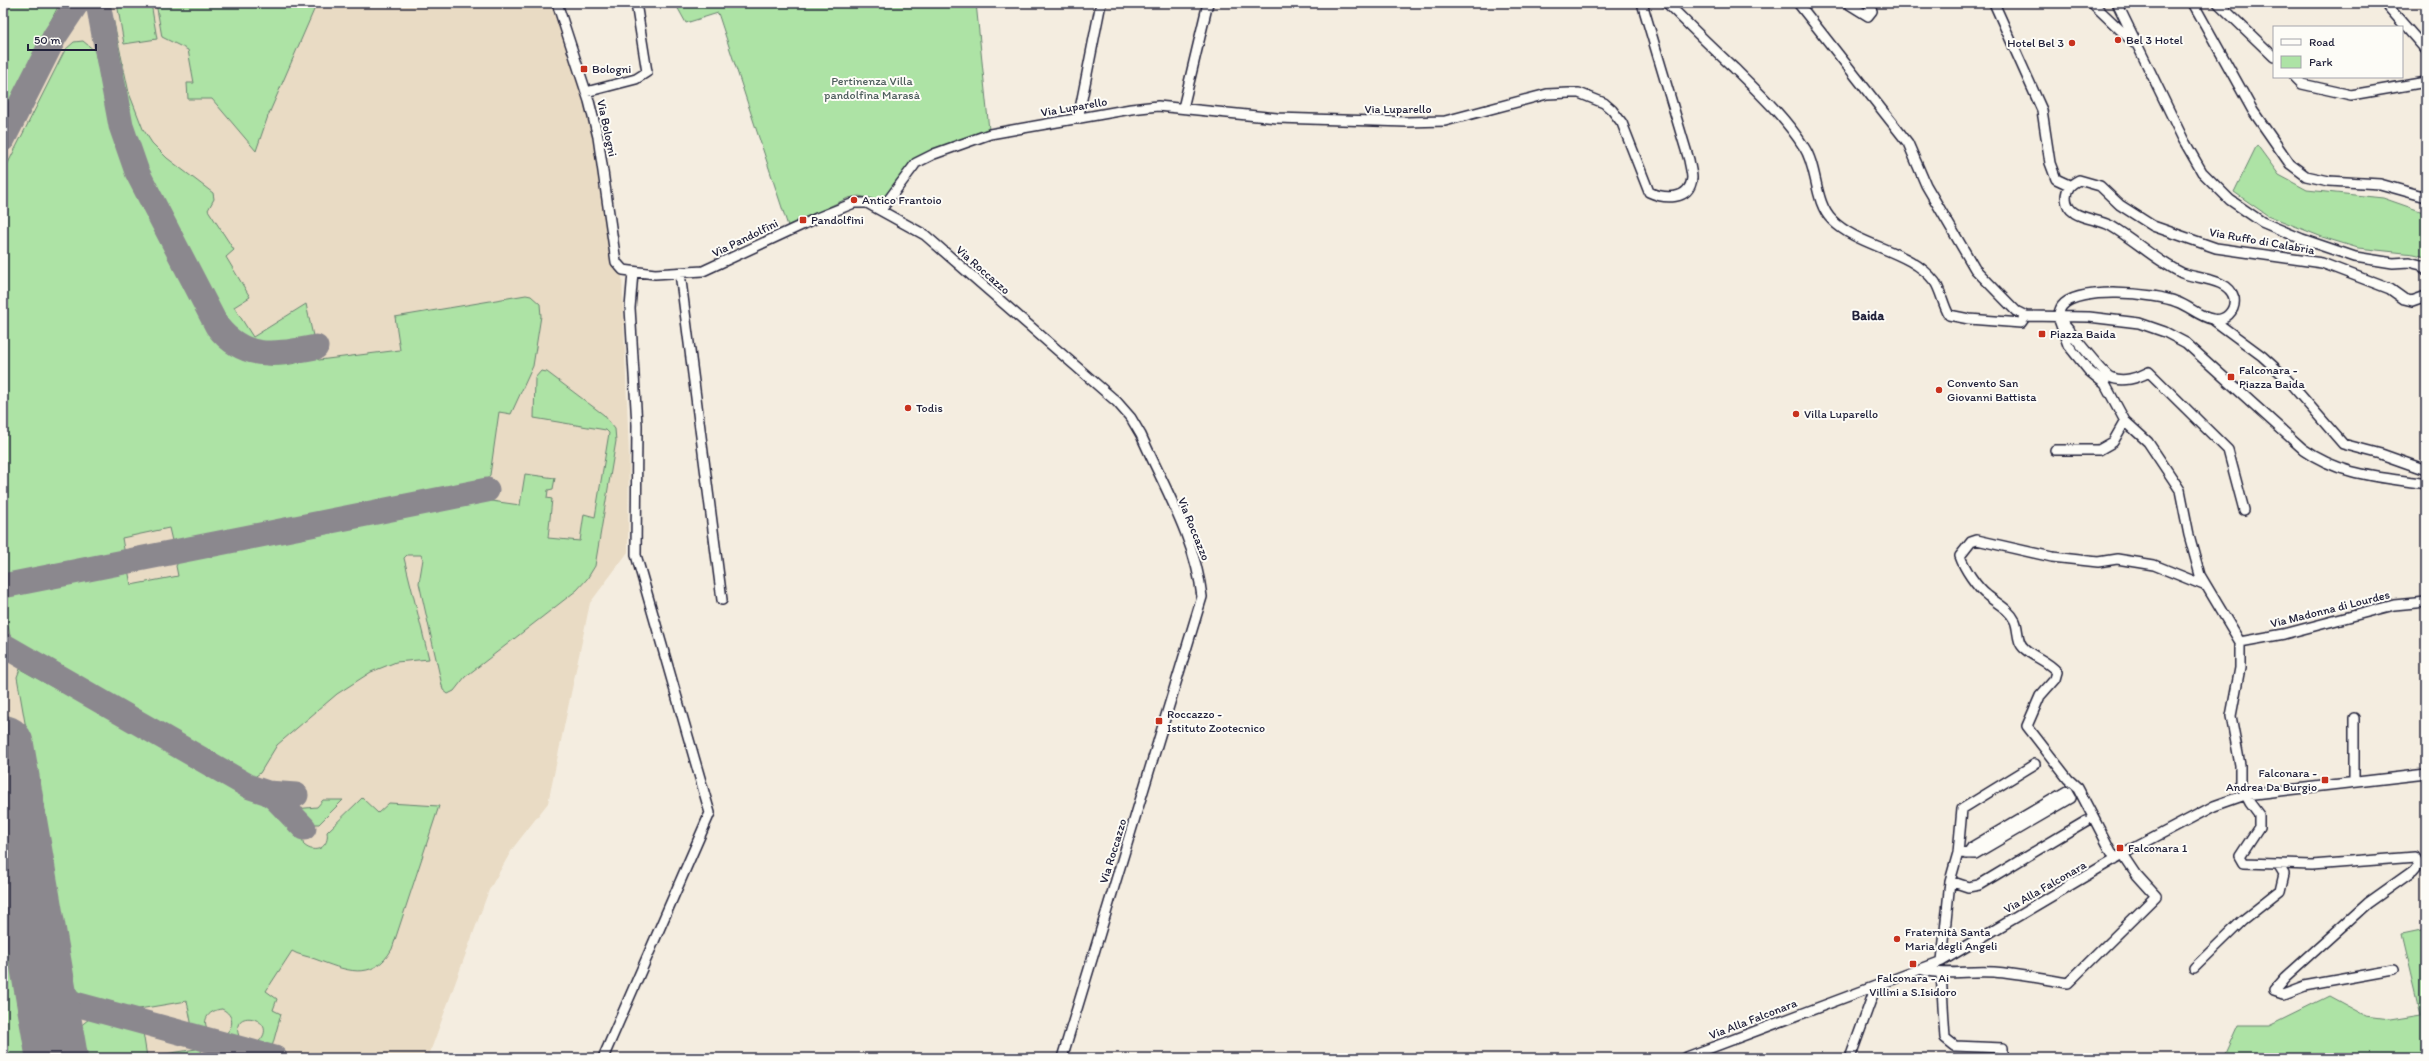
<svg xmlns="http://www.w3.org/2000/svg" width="2429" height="1061" font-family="Itim,sans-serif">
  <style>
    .built { fill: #e9dbc4 }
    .green { fill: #ade3a5; stroke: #688270 }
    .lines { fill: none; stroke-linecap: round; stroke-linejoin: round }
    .taxiway { stroke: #8b888e; stroke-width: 25 }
    .runway { stroke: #8b888e; stroke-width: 62 }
    .minor-casing { stroke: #22223b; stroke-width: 12 }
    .minor { stroke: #fdfcf7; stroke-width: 9 }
    .poi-dot { fill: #c8321e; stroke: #fdfcf7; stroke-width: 1.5 }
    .labels { text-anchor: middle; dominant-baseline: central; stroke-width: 4; stroke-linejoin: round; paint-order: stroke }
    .poi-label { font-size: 12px; fill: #22223b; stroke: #fdfcf7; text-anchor: start }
    .park-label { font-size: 12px; fill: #4c5c5b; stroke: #fdfcf7 }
    .street-label { font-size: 12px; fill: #22223b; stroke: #fdfcf7 }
    .neighbourhood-label { font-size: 13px; font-weight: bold; fill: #22223b; stroke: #fdfcf7 }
  </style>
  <rect width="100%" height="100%" fill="#f4ede0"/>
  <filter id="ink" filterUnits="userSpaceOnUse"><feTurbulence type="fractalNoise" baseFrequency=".025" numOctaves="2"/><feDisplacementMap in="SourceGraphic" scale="8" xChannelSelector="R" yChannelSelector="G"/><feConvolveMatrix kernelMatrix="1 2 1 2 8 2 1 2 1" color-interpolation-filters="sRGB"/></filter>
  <g filter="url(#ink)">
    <path class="built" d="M3,3H553L590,120L613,265L622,275L629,455L628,552L590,603L548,803L513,848L489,890L428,1058H3Z"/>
    <path class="green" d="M3,3H60L3,113Z
      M117,3H151L157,39L124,44Z
      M156,3H317L268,116L256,151L212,99H188L187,83H194L188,50L162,37Z
      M675,3H976L989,130L934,150L910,164L886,197L876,200L859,196L848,198L788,226L718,13L686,23Z
      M113,18L129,93L143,129L152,143L167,158L213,193L214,199L208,210L234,250L226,257L250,297L234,307L253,337L306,304L313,336L307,343L277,348H256L238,340L228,328L134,152L118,88L108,19Z
      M83,41L95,51L108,115L118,149L148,213L207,329C230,358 262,372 300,362C305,360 309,358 314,357L319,360L400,350L395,317L526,295L531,296L540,304L541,316L533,366L511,414L499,412L490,475L484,483L178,545L172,541L169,528L122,538L125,555L3,578V173L65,50L74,42Z
      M2257,145L2279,175L2307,190L2383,198L2426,213V257L2414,254L2358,248L2322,237L2267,215L2234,192Z
      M541,371L547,372L604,415L615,429L616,441L595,566L587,579L577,590L465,677L454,691L448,694L443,690L419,583L423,559L421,555H407L404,558L429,659L396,662L371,672L337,694L277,745L260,773L252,779L18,651L11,641L3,600L5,595L13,592L128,569L131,585L178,576L176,566L180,559L477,499L520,505L525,474L555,478L553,489L548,490L547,498L552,499L548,538L580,541L584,514L595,517L609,433L606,430L534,418L535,378Z
      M20,669L236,788L272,805L301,834L304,845C315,855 330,847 327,832L362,798L378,813L389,803L439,806L392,949C373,983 344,970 315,959C307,956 298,955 292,951L266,991L277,999L273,1010L281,1014L272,1047L256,1044C286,1020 225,1003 240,1039L224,1035C235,1027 234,1015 222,1009C210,1010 201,1019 208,1030L192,1027L187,1001L139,1009L140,1013C115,1007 81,1006 70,980L17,677Z
      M323,800H343L319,824H311L295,809L317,807Z
      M3,901L31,1058H3Z
      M2426,929V1058H2223L2238,1025H2270L2329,996L2366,1016L2390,1019L2421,1014L2402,934Z
      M89,1019L143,1032L147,1057L196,1049L195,1046L204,1048L196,1058H84L79,1027Z"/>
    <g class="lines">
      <path class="taxiway" d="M98,3L121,126L137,172L217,326C245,362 276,354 316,347
        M3,139L55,36L77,3
        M3,586L487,490
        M3,645L250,787L268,793L296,795
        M268,793L275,798L304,828
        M46,996L275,1058"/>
      <path class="runway" d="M3,746L57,1058"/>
      <defs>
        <path id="minor" d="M557,3L589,101L598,137L616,262L623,270L655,274L703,271L817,218L854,203H867L925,235L1117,402L1131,418L1141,435C1164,487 1196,540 1202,597L1062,1058
          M1667,3C1689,25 1711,47 1734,68C1759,93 1785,117 1804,147C1818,168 1814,202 1832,220C1860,248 1910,249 1935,282C1941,291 1943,305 1949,315L1969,319L2021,323L2026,316
          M1798,3L1908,143L1926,185L1975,269L2016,311L2026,316L2089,317L2139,323L2165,332L2186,343L2303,449C2341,476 2381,477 2426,484
          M1847,3L1868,16L1872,11L1869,3
          M1994,3L2042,110L2050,163L2056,179L2069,185
          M2092,3L2134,43
          M2117,3L2183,139L2202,172L2230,200L2262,222L2302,239L2355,257L2393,263L2409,262L2421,265L2426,270
          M2193,3L2253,111L2290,164L2306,176L2329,181L2380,184L2426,197
          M2218,3L2274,57
          M2385,3L2426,50
          M2295,77L2302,84L2351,95L2426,82
          M586,92L636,79L647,72L636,3
          M1183,108L1208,3
          M1078,119L1101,3
          M881,210L916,163L934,154L990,134L1131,109L1158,106L1277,118L1407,122L1445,121L1547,94L1569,93H1579L1604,103L1612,110L1622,123L1649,192C1664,199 1690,201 1692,178C1692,173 1690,166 1689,160L1642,3
          M680,273L722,600
          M2058,317L2068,345L2089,371L2105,384L2125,421L2148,442L2180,490L2189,535L2200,575L2240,642V668L2231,716L2240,765V784L2250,803L2259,815V827L2240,856L2244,863L2312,865L2415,857L2419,864L2413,871L2368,903L2286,977L2274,991L2283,994L2304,986L2393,970
          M2058,317C2059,313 2060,308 2062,306C2078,286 2156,293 2177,302C2189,306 2200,317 2212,319C2225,322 2236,311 2234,298C2229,278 2196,279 2182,273C2156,261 2135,240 2111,226C2096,217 2067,220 2066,198C2066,188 2071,184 2079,180L2100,186L2120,205L2153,226L2216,248L2322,263L2390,289L2404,299L2412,301L2426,296
          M2212,319L2262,356L2283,375L2343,444L2381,454L2426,470
          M2062,322C2071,332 2102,373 2110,377C2122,383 2138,378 2149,372L2228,450L2244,510
          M2055,450H2099L2113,442L2125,421
          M2240,642L2284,634L2394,605L2426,602
          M2354,781V718
          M1958,853L1975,854L2071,798L2067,791L1972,847L1967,854
          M2115,859L2078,788L2068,779L2027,726L2040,696L2055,679L2057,672C2048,661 2035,658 2025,649C2016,642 2019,630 2015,621C2009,609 1998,604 1988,596C1977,588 1964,568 1960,556L1971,542L1977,540L2052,557L2098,562L2117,559L2154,565L2206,586
          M1950,881L1968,887L1979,885L2086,821
          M1942,961L1950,881L1958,853L1962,809L2035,764
          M2194,968L2242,921L2280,891L2284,874L2278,864
          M1923,970C1945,976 1970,970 1994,972C2018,974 2043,979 2068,983L2156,896L2137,875L2123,854
          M1941,973L1945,1038L1955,1046L2003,1048V1058
          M603,1058L710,813L636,555L637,425L630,308L633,272
          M1684,1058L1942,961L2123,854L2214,806L2245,795L2426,774
          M1850,1058L1876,986"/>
      </defs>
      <use href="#minor" class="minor-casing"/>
      <use href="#minor" class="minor"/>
    </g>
  </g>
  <g class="poi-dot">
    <circle cx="2118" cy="40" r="4"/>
    <circle cx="2072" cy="43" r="4"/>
    <rect x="580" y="65" width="8" height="8" rx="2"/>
    <circle cx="854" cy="200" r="4"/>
    <rect x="799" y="216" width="8" height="8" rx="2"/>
    <rect x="2038" y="330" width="8" height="8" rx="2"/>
    <rect x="2227" y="373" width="8" height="8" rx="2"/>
    <circle cx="1939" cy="390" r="4"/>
    <circle cx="908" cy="408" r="4"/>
    <circle cx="1796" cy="414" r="4"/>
    <rect x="1155" y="717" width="8" height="8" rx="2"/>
    <rect x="2321" y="776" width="8" height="8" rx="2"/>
    <rect x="2116" y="844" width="8" height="8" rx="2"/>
    <circle cx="1897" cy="939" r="4"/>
    <rect x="1909" y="960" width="8" height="8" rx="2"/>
  </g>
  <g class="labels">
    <g class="poi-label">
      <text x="2126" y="40">Bel 3 Hotel</text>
      <text x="2064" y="43" text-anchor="end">Hotel Bel 3</text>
      <text x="592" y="69">Bologni</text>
      <text x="862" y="200">Antico Frantoio</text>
      <text x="811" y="220">Pandolfini</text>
      <text x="2050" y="334">Piazza Baida</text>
      <text x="2239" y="370">Falconara -<tspan x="2239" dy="14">Piazza Baida</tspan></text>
      <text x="1947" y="383">Convento San<tspan x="1947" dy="14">Giovanni Battista</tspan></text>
      <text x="916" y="408">Todis</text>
      <text x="1804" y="414">Villa Luparello</text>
      <text x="1167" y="714">Roccazzo -<tspan x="1167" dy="14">Istituto Zootecnico</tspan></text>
      <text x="2317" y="773" text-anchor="end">Falconara -<tspan x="2317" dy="14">Andrea Da Burgio</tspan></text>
      <text x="2128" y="848">Falconara 1</text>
      <text x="1905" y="932">Fraternità Santa<tspan x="1905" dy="14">Maria degli Angeli</tspan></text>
      <text x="1913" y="978" text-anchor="middle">Falconara - Ai<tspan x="1913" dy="14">Villini a S.Isidoro</tspan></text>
    </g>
    <g class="park-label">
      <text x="872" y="81">Pertinenza Villa<tspan x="872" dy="14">pandolfina Marasà</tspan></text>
    </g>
    <g class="street-label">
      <text transform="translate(1074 107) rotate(-10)">Via Luparello</text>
      <text x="1398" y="109">Via Luparello</text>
      <text transform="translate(607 128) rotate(78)">Via Bologni</text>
      <text transform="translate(745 238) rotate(-26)">Via Pandolfini</text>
      <text transform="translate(2262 241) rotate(10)">Via Ruffo di Calabria</text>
      <text transform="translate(983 270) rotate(41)">Via Roccazzo</text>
      <text transform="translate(1194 529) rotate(68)">Via Roccazzo</text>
      <text transform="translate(2330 609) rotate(-14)">Via Madonna di Lourdes</text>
      <text transform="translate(1113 851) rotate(-73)">Via Roccazzo</text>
      <text transform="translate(2045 887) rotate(-30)">Via Alla Falconara</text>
      <text transform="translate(1753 1019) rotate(-21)">Via Alla Falconara</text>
    </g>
    <g class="neighbourhood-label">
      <text x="1868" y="315">Baida</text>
    </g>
  </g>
  <rect width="2429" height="1061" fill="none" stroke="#fdfcf7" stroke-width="16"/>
  <rect x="8" y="8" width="2413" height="1045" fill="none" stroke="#22223b" stroke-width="1.5" filter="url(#ink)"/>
  <rect x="2273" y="26" width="130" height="52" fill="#fdfcf7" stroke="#a5a5ac"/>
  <rect x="2281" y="39" width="20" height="6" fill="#fdfcf7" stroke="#a5a5ac"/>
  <text x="2309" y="46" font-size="12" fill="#22223b">Road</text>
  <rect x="2281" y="56" width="20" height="12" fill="#ade3a5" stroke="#a5a5ac"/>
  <text x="2309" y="66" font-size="12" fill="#22223b">Park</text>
  <path d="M28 44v6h68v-6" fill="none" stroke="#22223b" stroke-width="2"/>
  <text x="34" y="44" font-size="12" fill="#22223b" stroke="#fdfcf7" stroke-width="3" paint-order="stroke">50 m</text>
</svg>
